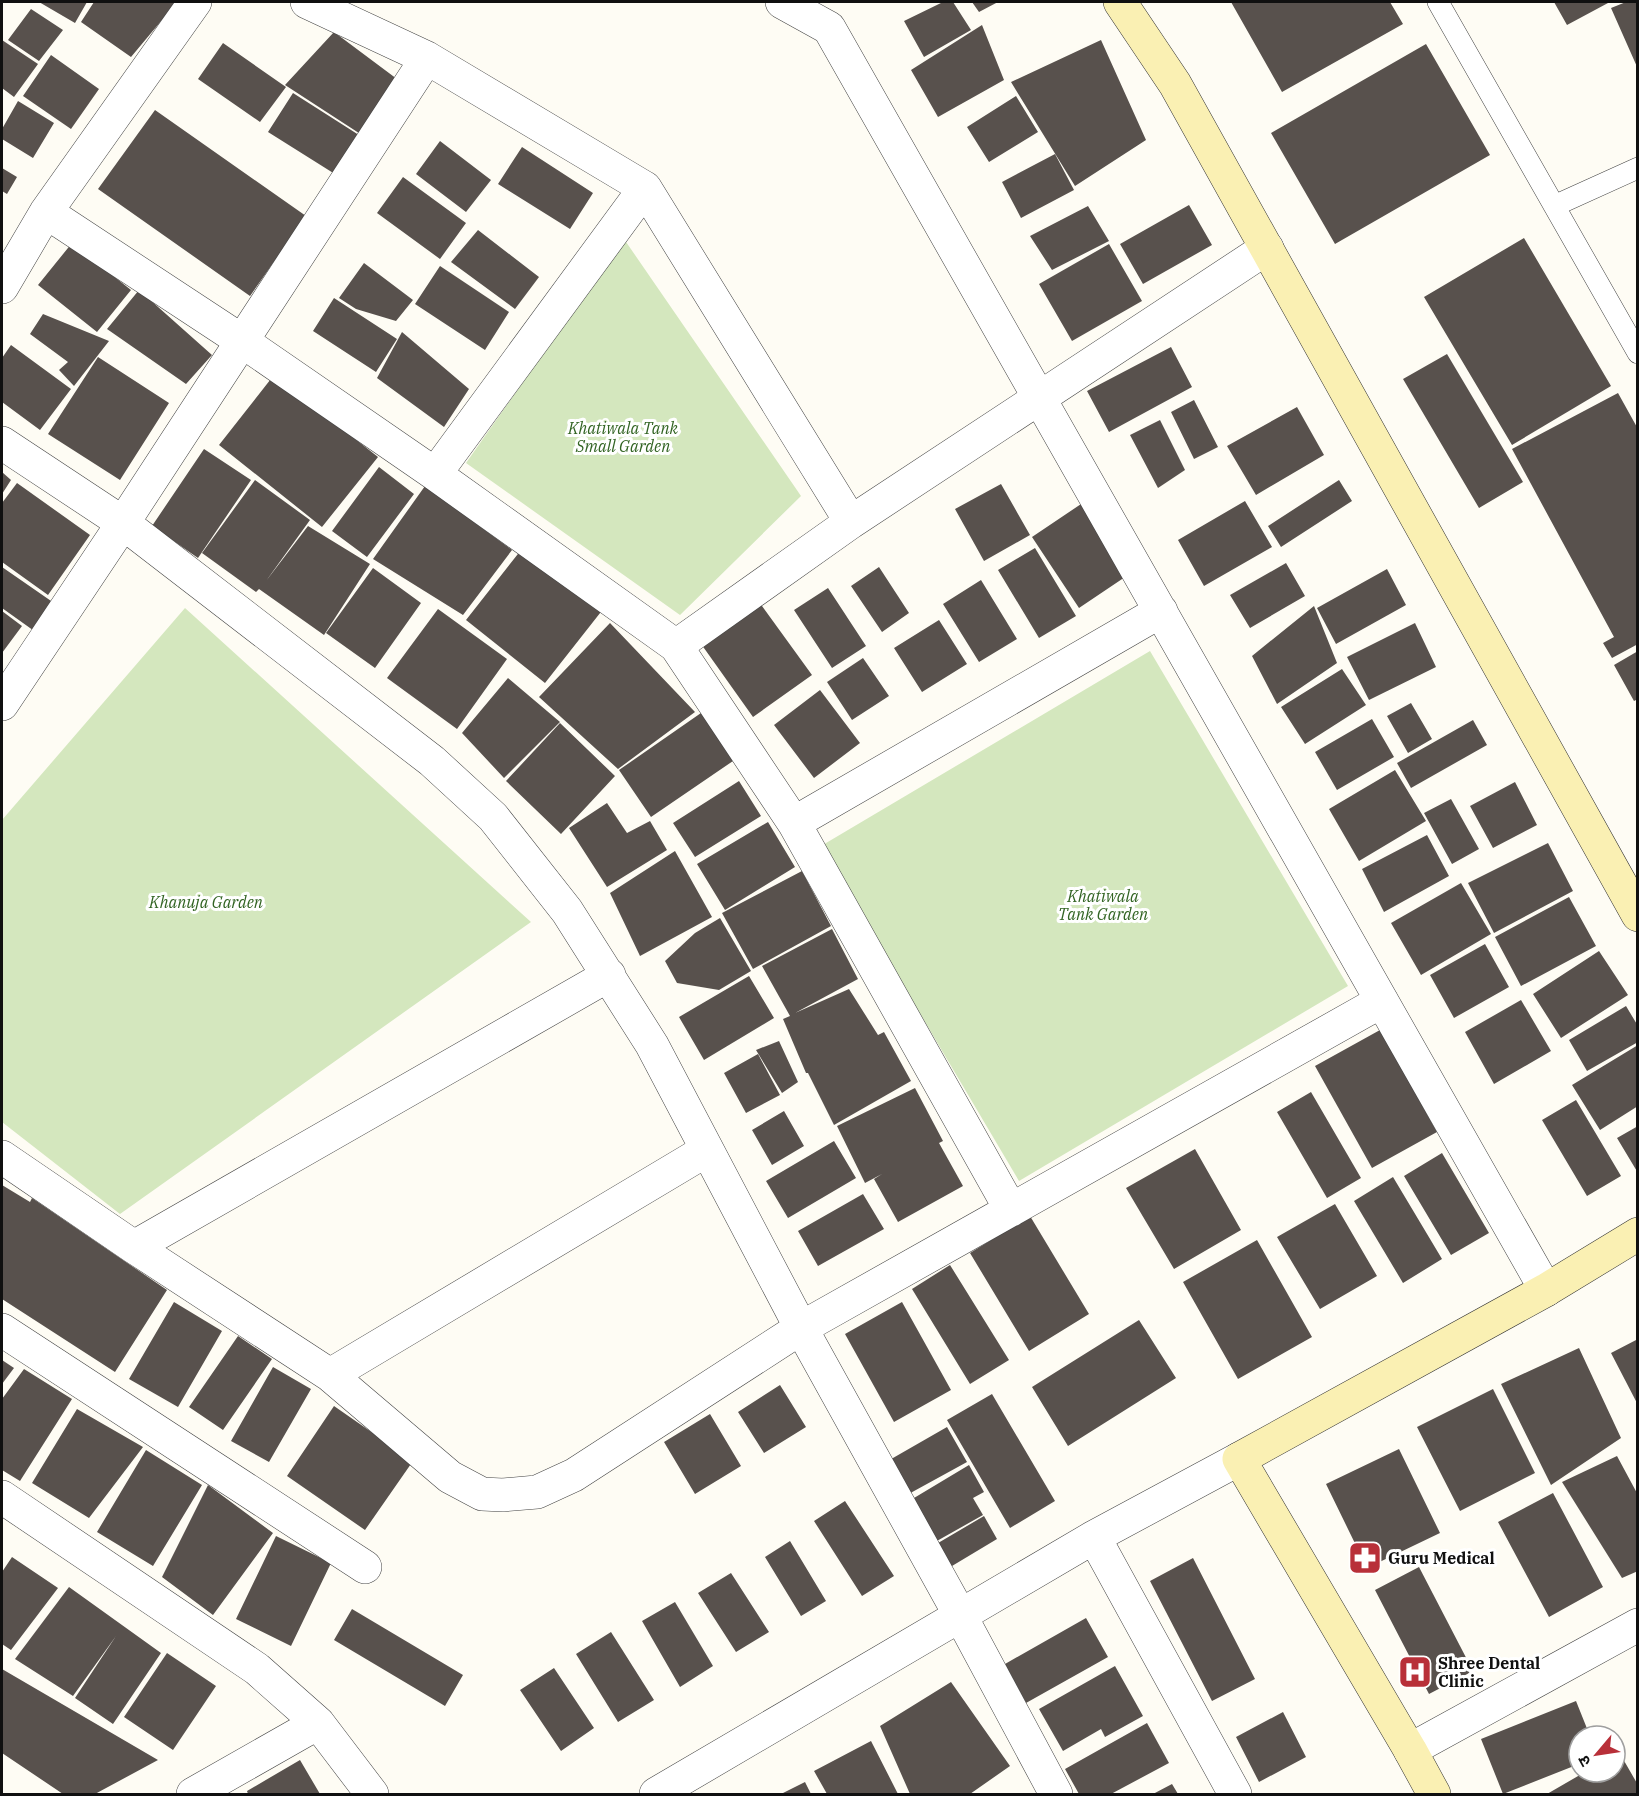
<svg xmlns="http://www.w3.org/2000/svg" width="1639" height="1796" font-family="'IBM Plex Serif','Noto Sans Devanagari',serif">
  <style>
    .green { fill: #d4e7be }
    .building { fill: #58514d }
    .lines { fill: none; stroke-linecap: round; stroke-linejoin: round }
    .service-casing { stroke: #434343; stroke-width: 22 }
    .minor-casing { stroke: #434343; stroke-width: 34 }
    .secondary-casing { stroke: #323232; stroke-width: 34 }
    .service { stroke: #fff; stroke-width: 21 }
    .minor { stroke: #fff; stroke-width: 33 }
    .secondary { stroke: #faf0b3; stroke-width: 33 }
    .labels { text-anchor: middle; dominant-baseline: central; stroke-width: 6; stroke-linejoin: round; paint-order: stroke }
    .park-label { font-size: 16px; font-style: italic; fill: #326423; stroke: #fff }
    .poi-label { font-size: 16px; font-weight: bold; fill: #101010; stroke: #fff; text-anchor: start }
  </style>
  <rect width="100%" height="100%" fill="#fefcf4"/>
  <path class="green" d="M624,239L801,496L680,615L466,463Z
    M185,608L531,922L120,1214L2,1122V820Z
    M1150,651L1348,986L1019,1181L821,846Z"/>
  <path class="building" d="M39,2H87L75,23Z
    M94,2H177L131,57L81,22Z
    M943,2H953L971,30L924,57L904,21Z
    M972,2H998L979,12Z
    M1231,2H1390L1403,24L1282,92Z
    M1554,2H1608V3L1567,25Z
    M1626,2H1638V69L1611,8Z
    M31,9L63,30L39,61L8,40Z
    M982,25L1004,80L938,117L911,70Z
    M334,32L401,82L365,137L285,85Z
    M2,40L38,64L14,97L2,88Z
    M1101,40L1146,140L1075,186L1011,82Z
    M223,43L286,87L260,122L198,79Z
    M1426,44L1490,155L1335,244L1271,133Z
    M51,55L99,89L71,129L23,96Z
    M293,93L362,137L338,176L268,132Z
    M1016,96L1038,132L989,162L967,127Z
    M18,101L54,123L33,158L2,139V129Z
    M155,110L306,216L250,296L98,189Z
    M440,141L491,180L466,212L416,174Z
    M522,147L593,193L570,229L498,184Z
    M1055,154L1074,190L1021,218L1002,182Z
    M2,168L17,177L7,194L2,191Z
    M403,177L466,223L440,259L377,213Z
    M1189,205L1212,245L1143,284L1120,244Z
    M1088,206L1109,241L1052,270L1030,236Z
    M478,230L539,277L515,309L451,262Z
    M1524,238L1611,386L1512,445L1424,297Z
    M72,243L131,290L97,332L38,285Z
    M1109,244L1142,301L1072,341L1039,284Z
    M364,263L413,300L396,321L356,309L339,298Z
    M440,266L509,312L485,350L415,304Z
    M139,290L212,355L186,384L107,329Z
    M334,298L397,339L376,372L313,331Z
    M43,314L109,341L74,386L59,370L68,362L30,334Z
    M402,332L469,389L444,427L377,378Z
    M11,345L71,389L40,430L2,402V358Z
    M1171,347L1192,387L1109,432L1087,391Z
    M1447,354L1523,482L1479,508L1403,379Z
    M98,357L169,403L120,480L48,434Z
    M274,375L378,457L322,527L219,445Z
    M1618,393L1638,429V644L1612,658L1603,643L1614,637L1512,449Z
    M1194,400L1218,447L1194,459L1171,412Z
    M1297,407L1324,455L1256,495L1227,446Z
    M1160,420L1185,470L1158,488L1130,435Z
    M204,449L251,480L198,558L152,526Z
    M379,467L414,494L367,557L332,531Z
    M2,472L11,480L2,494Z
    M255,480L310,520L266,581L308,526L370,564L324,635L259,589L256,592L202,553Z
    M1339,480L1352,501L1281,547L1268,526Z
    M17,483L90,535L48,595L2,562V503Z
    M1001,484L1030,535L984,561L955,509Z
    M425,486L512,550L463,615L373,559Z
    M1087,500L1134,571L1079,608L1032,537Z
    M1245,501L1272,547L1204,586L1178,540Z
    M525,545L604,608L545,683L466,620Z
    M1035,548L1076,616L1039,638L998,570Z
    M1286,563L1305,596L1250,628L1230,595Z
    M2,567L54,603L37,633L2,608Z
    M879,567L909,613L882,632L851,586Z
    M373,568L421,603L375,668L326,633Z
    M1387,569L1406,605L1336,644L1317,608Z
    M981,580L1017,639L979,662L943,604Z
    M828,588L866,646L832,668L794,610Z
    M757,599L812,675L753,717L699,641Z
    M1314,606L1337,663L1277,704L1252,656Z
    M438,609L507,659L457,729L387,678Z
    M2,611L22,626L2,653Z
    M939,620L967,664L922,692L894,648Z
    M610,623L695,712L618,769L539,697Z
    M1415,623L1436,667L1369,700L1347,657Z
    M1638,651V699L1634,701L1614,665Z
    M863,658L889,696L852,720L827,682Z
    M1342,669L1366,705L1305,744L1281,707Z
    M508,678L560,722L504,778L462,733Z
    M820,690L860,743L814,778L774,725Z
    M1411,703L1432,739L1408,753L1387,716Z
    M701,713L733,761L651,817L619,770Z
    M1372,719L1394,757L1337,790L1315,752Z
    M1473,720L1487,745L1411,788L1397,763Z
    M560,723L615,776L561,834L506,781Z
    M1395,770L1426,821L1359,861L1329,809Z
    M739,781L761,816L695,857L673,823Z
    M1515,782L1537,825L1493,848L1470,806Z
    M1451,799L1479,849L1452,864L1424,813Z
    M607,803L627,833L650,821L667,850L607,887L569,828Z
    M768,822L795,867L725,910L697,864Z
    M1427,835L1449,876L1384,912L1362,869Z
    M1548,843L1573,891L1494,933L1468,883Z
    M675,851L712,917L640,956L610,893Z
    M802,871L831,926L753,969L722,913Z
    M1461,883L1491,934L1421,975L1391,923Z
    M1569,897L1596,946L1521,986L1495,937Z
    M720,918L751,971L719,990L677,983L665,961L695,933Z
    M832,929L858,979L795,1013L849,989L878,1035L884,1032L911,1081L834,1125L808,1073H806L783,1019L790,1016L762,966Z
    M1485,944L1509,987L1454,1018L1430,975Z
    M1599,951L1628,995L1561,1038L1533,994Z
    M749,976L774,1018L704,1060L679,1017Z
    M1521,1000L1551,1051L1494,1084L1465,1032Z
    M1626,1006L1638,1026V1042L1587,1071L1569,1040Z
    M1380,1030L1437,1132L1372,1168L1315,1066Z
    M779,1041L798,1082L782,1093L756,1050Z
    M1638,1045V1106L1600,1130L1572,1085Z
    M758,1054L780,1095L746,1113L724,1073Z
    M915,1088L943,1141L939,1143L963,1186L898,1222L874,1179L882,1174L865,1183L837,1126Z
    M1311,1092L1361,1178L1327,1198L1277,1112Z
    M1576,1100L1621,1176L1587,1196L1542,1120Z
    M784,1111L804,1146L772,1165L752,1130Z
    M1638,1126V1173L1617,1138Z
    M834,1141L856,1178L788,1218L766,1181Z
    M1195,1149L1241,1230L1174,1269L1126,1188Z
    M1442,1153L1489,1233L1451,1255L1404,1176Z
    M1393,1177L1442,1259L1403,1283L1354,1201Z
    M2,1185L30,1202L32,1198L167,1290L115,1372L2,1299Z
    M863,1194L884,1229L818,1266L798,1231Z
    M1335,1204L1377,1276L1320,1309L1277,1237Z
    M1030,1216L1089,1314L1029,1351L970,1253Z
    M1257,1240L1312,1337L1238,1379L1183,1282Z
    M950,1265L1009,1360L970,1384L912,1289Z
    M174,1302L222,1331L178,1407L129,1379Z
    M902,1302L951,1390L894,1422L845,1334Z
    M1139,1320L1176,1378L1068,1446L1032,1387Z
    M238,1336L272,1359L223,1430L189,1407Z
    M1638,1339V1405L1611,1353Z
    M1579,1348L1621,1438L1551,1485L1501,1384Z
    M2,1360L14,1368L2,1384Z
    M273,1367L311,1389L269,1462L231,1441Z
    M24,1369L72,1399L20,1481L2,1470V1399Z
    M780,1385L806,1427L764,1453L738,1412Z
    M1493,1389L1535,1473L1460,1511L1417,1427Z
    M992,1394L1055,1501L1010,1528L947,1420Z
    M334,1406L413,1461L365,1530L287,1476Z
    M77,1409L143,1447L89,1518L32,1483Z
    M710,1414L741,1466L695,1494L664,1442Z
    M947,1427L967,1462L905,1496L886,1462Z
    M1399,1449L1440,1533L1367,1568L1326,1484Z
    M146,1450L202,1485L153,1566L97,1532Z
    M1617,1456L1638,1495V1571L1622,1578L1562,1482Z
    M969,1465L984,1492L973,1498L983,1515L928,1546L904,1504Z
    M208,1485L273,1533L213,1615L162,1577Z
    M1553,1493L1603,1587L1549,1617L1498,1522Z
    M845,1501L894,1576L862,1596L814,1521Z
    M984,1516L997,1539L947,1569L933,1546Z
    M276,1536L331,1563L291,1646L236,1619Z
    M790,1541L826,1601L801,1616L765,1557Z
    M12,1557L58,1588L11,1650L2,1644V1572Z
    M1193,1558L1255,1679L1212,1701L1150,1581Z
    M1419,1567L1473,1671L1429,1694L1375,1590Z
    M731,1573L769,1632L736,1652L698,1593Z
    M69,1587L161,1653L113,1724L75,1698L116,1636L73,1696L15,1659Z
    M675,1602L713,1666L680,1687L642,1621Z
    M352,1609L463,1675L445,1706L334,1640Z
    M1086,1618L1108,1657L1026,1703L1005,1664Z
    M611,1632L654,1700L618,1722L576,1654Z
    M167,1653L216,1686L173,1750L124,1717Z
    M1115,1666L1143,1716L1105,1737L1101,1729L1063,1751L1039,1709Z
    M554,1668L594,1728L561,1751L520,1690Z
    M2,1669L158,1760L95,1794H63L2,1753Z
    M951,1682L1010,1766L970,1794H910L880,1726Z
    M1576,1701L1590,1736H1579V1764L1503,1794L1481,1739Z
    M1283,1712L1306,1757L1259,1782L1236,1737Z
    M1147,1723L1169,1763L1111,1794H1079L1065,1769Z
    M871,1741L898,1794H827L814,1771Z
    M1619,1752L1638,1785V1794H1547L1585,1772H1615V1754Z
    M300,1760L320,1794H248L247,1791Z
    M805,1782L811,1794H781Z
    M1172,1784L1178,1794H1153Z"/>
  <g class="lines">
    <defs>
      <path id="service" d="M1438,2L1638,353
        M1554,206L1638,168"/>
      <path id="minor" d="M307,2L427,58L645,188L851,522
        M782,2L829,28L1546,1290
        M46,212L242,341L435,474L676,646L794,823L1011,1210
        M2,287L46,212L195,2
        M2,443L123,523L432,761L493,817L567,911L652,1045L801,1328L960,1615L1056,1794
        M435,474L645,188
        M676,646L851,522L1267,248
        M2,704L123,523L427,58
        M794,823L1161,611
        M2,1157L134,1247L330,1375L450,1477L482,1494L503,1495L537,1492L574,1475L801,1328L1382,1001
        M134,1247L609,975
        M2,1330L365,1567
        M330,1375L707,1150
        M2,1497L257,1669L318,1723L372,1794
        M1094,1537L1235,1794
        M1410,1750L1638,1625
        M193,1794L318,1723
        M656,1794L1094,1537L1239,1459"/>
      <path id="secondary" d="M1120,2L1175,84L1638,915
        M1434,1794L1410,1750L1239,1459L1546,1290L1638,1234"/>
    </defs>
    <use href="#service" class="service-casing"/>
    <use href="#minor" class="minor-casing"/>
    <use href="#secondary" class="secondary-casing"/>
    <use href="#service" class="service"/>
    <use href="#minor" class="minor"/>
    <use href="#secondary" class="secondary"/>
  </g>
  <defs>
    <symbol id="pharmacy-square" viewBox="-11 -11 22 22"><rect x="-9" y="-9" width="18" height="18" rx="4" fill="#b83039" stroke="#fff"/><path d="M-2-6h4v4h4v4h-4v4h-4v-4h-4v-4h4Z" fill="#fff"/></symbol>
    <symbol id="hospital-square" viewBox="-11 -11 22 22"><rect x="-9" y="-9" width="18" height="18" rx="4" fill="#b83039" stroke="#fff"/><path d="M-5-5h3v3.5h4V-5h3V5h-3V1.5h-4V5h-3Z" fill="#fff"/></symbol>
  </defs>
  <g fill-rule="evenodd">
    <use href="#pharmacy-square" x="1346" y="1539" width="38" height="38"/>
    <use href="#hospital-square" x="1396" y="1653" width="38" height="38"/>
  </g>
  <g class="labels">
    <g class="park-label">
      <text x="623" y="428">Khatiwala Tank<tspan x="623" dy="18">Small Garden</tspan></text>
      <text x="1103" y="896">Khatiwala<tspan x="1103" dy="18">Tank Garden</tspan></text>
      <text x="206" y="902">Khanuja Garden</text>
    </g>
    <g class="poi-label">
      <text x="1388" y="1558">Guru Medical</text>
      <text x="1438" y="1663">Shree Dental<tspan x="1438" dy="18">Clinic</tspan></text>
    </g>
  </g>
  <rect width="1639" height="1796" fill="none" stroke="#101010" stroke-width="6"/>
  <g transform="translate(1597 1754) rotate(241)"><circle r="28" fill="#ffffff" stroke="#9f9f9f" stroke-width="1.5"/>
  <path d="M0-4.5L10 22L0 15L-10 22Z" fill="#b83039"/>
  <text y="-9" font-size="16" font-weight="bold" text-anchor="middle" fill="#101010">उ</text>
  </g>
</svg>
